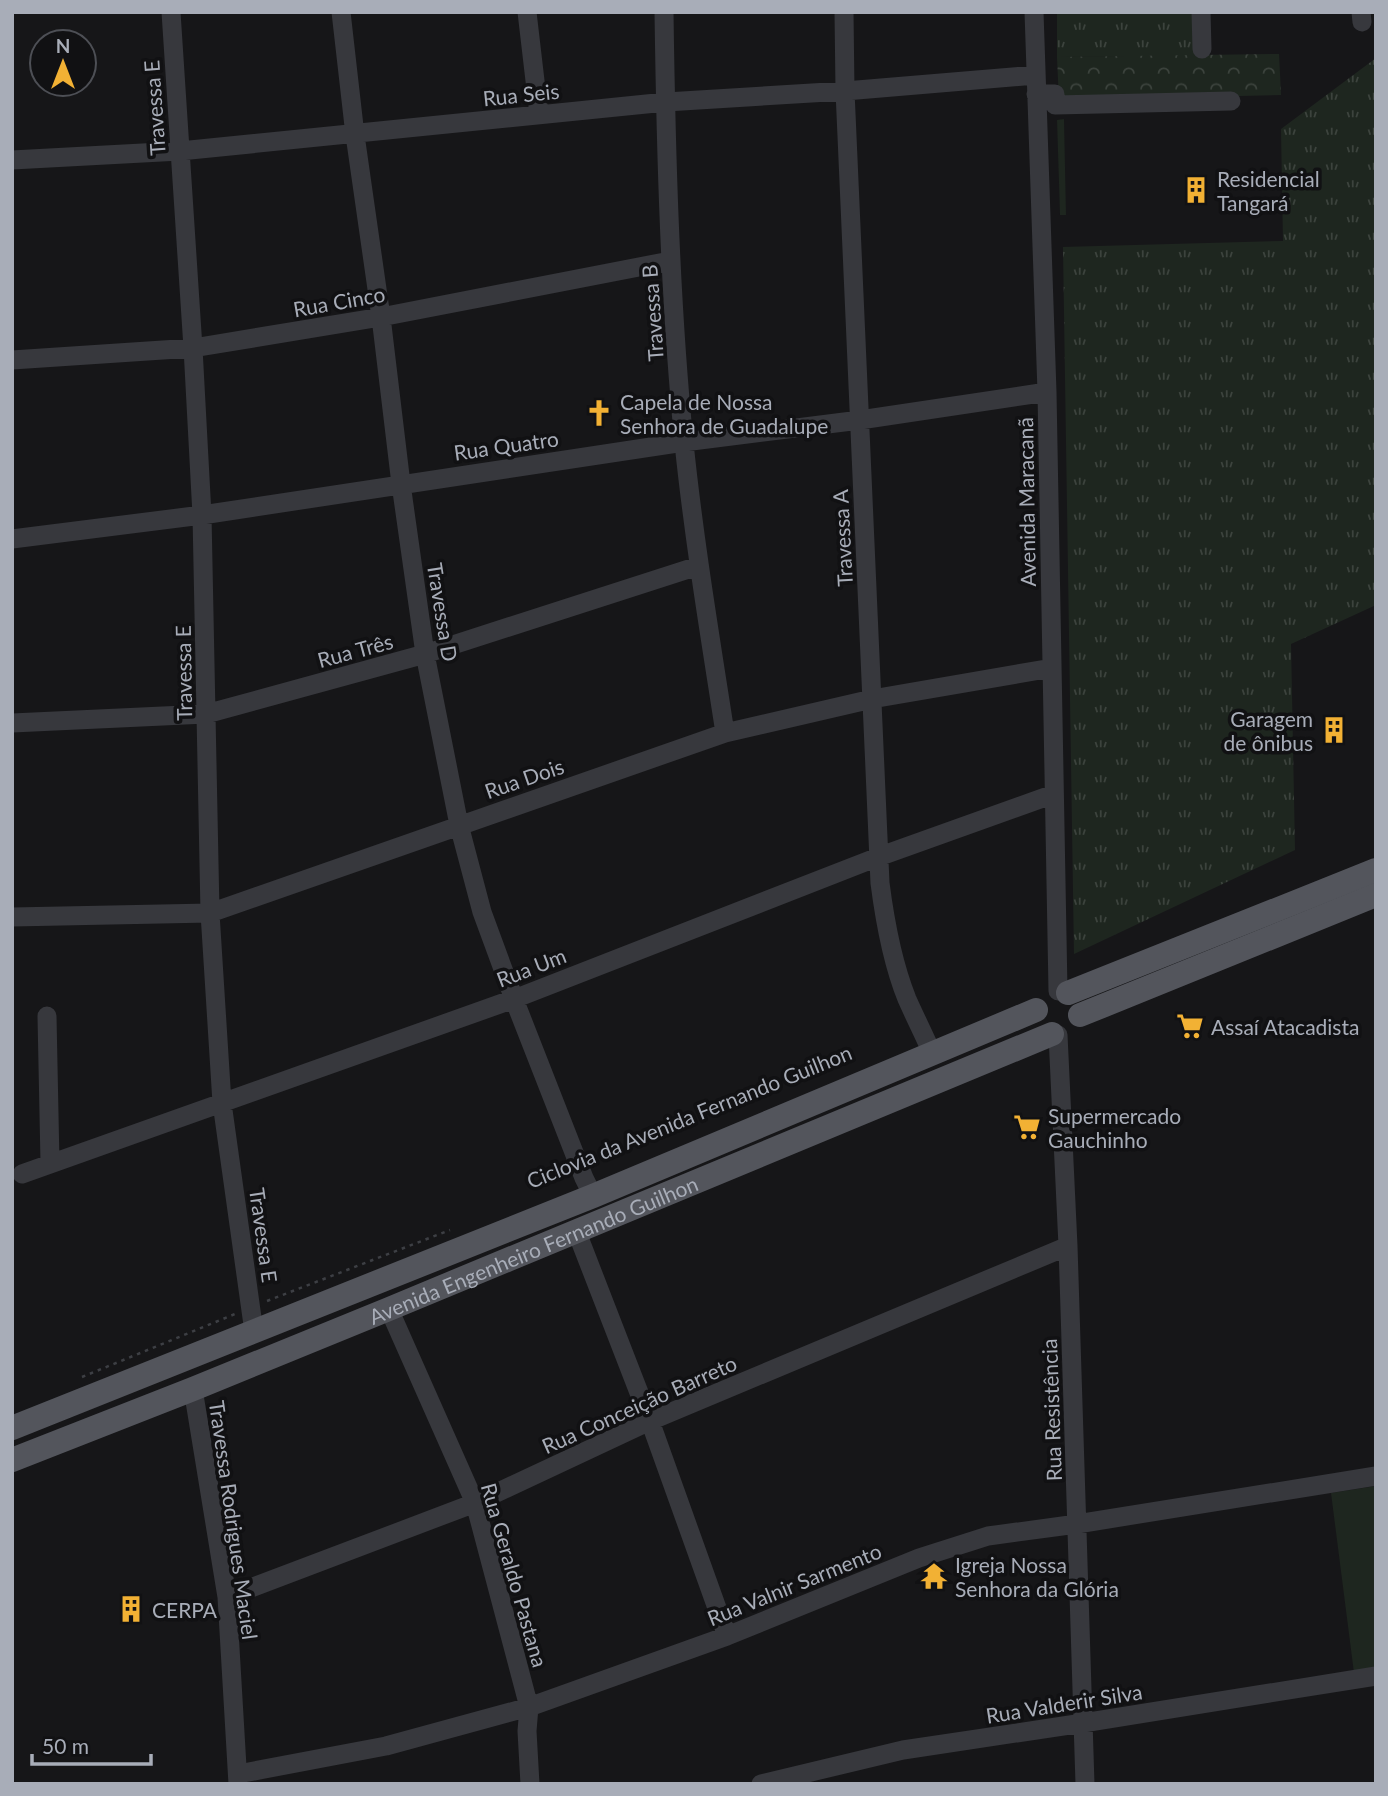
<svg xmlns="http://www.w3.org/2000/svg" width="1388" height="1796" font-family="Lato,sans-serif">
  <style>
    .grass { fill: url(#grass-tufts) }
    .park { fill: url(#park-crowns) }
    .garden { fill: #1e261f }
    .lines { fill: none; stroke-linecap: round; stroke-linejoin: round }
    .path { stroke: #3d3f44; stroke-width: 2.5; stroke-dasharray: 3.5 5; stroke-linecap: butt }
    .minor { stroke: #37383d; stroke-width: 19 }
    .major { stroke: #53555c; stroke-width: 24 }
    .labels { text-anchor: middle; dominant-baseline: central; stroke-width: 7; stroke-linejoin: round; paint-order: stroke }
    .street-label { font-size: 21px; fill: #a8adb8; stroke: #111113 }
    .poi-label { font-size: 21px; fill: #a8adb8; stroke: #111113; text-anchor: start }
  </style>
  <defs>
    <pattern id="grass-tufts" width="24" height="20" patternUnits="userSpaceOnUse" patternTransform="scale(1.75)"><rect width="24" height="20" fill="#1e261f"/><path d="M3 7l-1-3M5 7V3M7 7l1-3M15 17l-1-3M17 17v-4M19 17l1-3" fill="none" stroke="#3c433d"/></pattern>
    <pattern id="park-crowns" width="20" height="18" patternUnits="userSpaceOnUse" patternTransform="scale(1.75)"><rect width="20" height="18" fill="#1e261f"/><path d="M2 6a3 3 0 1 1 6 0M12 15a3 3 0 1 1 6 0" fill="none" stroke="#3c433d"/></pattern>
  </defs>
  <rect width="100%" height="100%" fill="#161618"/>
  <path class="grass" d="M1057,12H1195L1196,56L1057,57Z
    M1376,58V605L1291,644L1295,850L1074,954L1063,247L1283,241L1281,129Z"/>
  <path class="park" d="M1279,54L1281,95L1059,100L1057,57Z"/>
  <path class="garden" d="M1064,119L1066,215H1060L1057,120Z
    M1376,1486V1670L1354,1673L1331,1493Z"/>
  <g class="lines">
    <path class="path" d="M267,1301L450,1230
      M82,1377L235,1314"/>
    <path class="minor" d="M171,12L193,348L202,515L210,913L222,1103L254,1332
      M341,12L355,135L381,317L401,484L425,654L459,825L482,912L514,999L584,1178L593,1196
      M527,12L539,115
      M664,12C666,156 670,300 684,443C694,540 710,636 725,733
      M844,12L845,91L880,883C885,922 892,962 907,999C915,1017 924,1035 932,1053
      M1034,12L1047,392L1058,991
      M1201,12L1202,49
      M1361,12L1362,22
      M1036,94H1055V105L1231,101
      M12,160L180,151L666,102L845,91L1035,75
      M12,360L193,348L381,317L670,261
      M12,539L202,515L684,442L860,420L1047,392
      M12,723L206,714L425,654L698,566
      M12,917L210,913L725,733L872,699L1052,668
      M47,1016L50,1163
      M1058,1035L1068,1246L1085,1784
      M22,1174L514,999L878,857L1054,794
      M576,1230L650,1421L727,1636
      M389,1309L475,1503L529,1707L527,1731L530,1784
      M193,1389L227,1597L238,1784
      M227,1597L475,1503L650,1421L1068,1246
      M238,1774L386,1746L529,1707L727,1636L919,1558L988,1536L1077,1524L1376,1476
      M761,1784L903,1750L1083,1723L1376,1676"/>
    <g class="major">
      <path d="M1068,993L1376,870"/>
      <path d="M1080,1015L1376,895"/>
      <path d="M12,1428L593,1196L1036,1010"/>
      <path id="s1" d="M12,1460L193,1389L389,1309L1052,1034"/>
    </g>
  </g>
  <defs>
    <symbol id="building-bare" viewBox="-9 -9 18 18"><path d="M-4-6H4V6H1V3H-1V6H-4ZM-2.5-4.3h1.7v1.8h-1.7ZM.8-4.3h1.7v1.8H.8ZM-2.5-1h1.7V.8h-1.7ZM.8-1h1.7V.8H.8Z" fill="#f2b134" stroke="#111113" stroke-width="2.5" paint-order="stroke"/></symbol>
    <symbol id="church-bare" viewBox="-9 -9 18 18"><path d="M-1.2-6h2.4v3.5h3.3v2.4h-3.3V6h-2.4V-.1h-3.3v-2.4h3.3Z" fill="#f2b134" stroke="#111113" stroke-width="2.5" paint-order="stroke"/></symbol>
    <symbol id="supermarket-bare" viewBox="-9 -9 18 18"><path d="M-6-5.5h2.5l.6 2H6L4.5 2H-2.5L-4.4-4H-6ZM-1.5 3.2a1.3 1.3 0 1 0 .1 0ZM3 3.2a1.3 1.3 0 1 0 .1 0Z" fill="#f2b134" stroke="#111113" stroke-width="2.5" paint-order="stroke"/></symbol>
    <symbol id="temple-bare" viewBox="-9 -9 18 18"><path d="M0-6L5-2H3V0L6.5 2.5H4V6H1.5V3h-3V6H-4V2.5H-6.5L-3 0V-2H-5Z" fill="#f2b134" stroke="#111113" stroke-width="2.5" paint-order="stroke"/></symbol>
  </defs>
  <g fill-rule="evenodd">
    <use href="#building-bare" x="1177" y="171" width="38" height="38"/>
    <use href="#church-bare" x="580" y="394" width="38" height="38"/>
    <use href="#building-bare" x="1315" y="711" width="38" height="38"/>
    <use href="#supermarket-bare" x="1171" y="1007" width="38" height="38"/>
    <use href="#supermarket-bare" x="1008" y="1108" width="38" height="38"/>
    <use href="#temple-bare" x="915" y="1557" width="38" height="38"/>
    <use href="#building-bare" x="112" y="1590" width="38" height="38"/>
  </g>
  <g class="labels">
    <g class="street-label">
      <text transform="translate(521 94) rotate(-6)">Rua Seis</text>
      <text transform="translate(154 108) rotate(-94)">Travessa E</text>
      <text transform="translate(339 301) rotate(-10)">Rua Cinco</text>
      <text transform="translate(652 313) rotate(-94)">Travessa B</text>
      <text transform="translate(506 445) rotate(-8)">Rua Quatro</text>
      <text transform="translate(1026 502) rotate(-91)">Avenida Maracanã</text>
      <text transform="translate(842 538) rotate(-93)">Travessa A</text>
      <text transform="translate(443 612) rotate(81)">Travessa D</text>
      <text transform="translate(355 650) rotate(-15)">Rua Três</text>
      <text transform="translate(183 673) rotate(-91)">Travessa E</text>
      <text transform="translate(524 778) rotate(-19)">Rua Dois</text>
      <text transform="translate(531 967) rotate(-21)">Rua Um</text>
      <text transform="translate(689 1116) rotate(-22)">Ciclovia da Avenida Fernando Guilhon</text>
      <text transform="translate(264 1235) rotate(82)">Travessa E</text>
      <text stroke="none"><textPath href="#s1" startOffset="562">Avenida Engenheiro Fernando Guilhon</textPath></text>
      <text transform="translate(639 1404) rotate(-24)">Rua Conceição Barreto</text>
      <text transform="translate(1051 1410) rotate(-92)">Rua Resistência</text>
      <text transform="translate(234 1520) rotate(82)">Travessa Rodrigues Maciel</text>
      <text transform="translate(515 1575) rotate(74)">Rua Geraldo Pastana</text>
      <text transform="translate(794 1584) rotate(-22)">Rua Valnir Sarmento</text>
      <text transform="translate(1064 1703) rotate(-9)">Rua Valderir Silva</text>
    </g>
    <g class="poi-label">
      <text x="1217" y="178">Residencial<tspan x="1217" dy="24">Tangará</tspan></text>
      <text x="620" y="401">Capela de Nossa<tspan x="620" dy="24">Senhora de Guadalupe</tspan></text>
      <text x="1313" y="718" text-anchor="end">Garagem<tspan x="1313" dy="24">de ônibus</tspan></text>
      <text x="1211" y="1026">Assaí Atacadista</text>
      <text x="1048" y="1115">Supermercado<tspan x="1048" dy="24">Gauchinho</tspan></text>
      <text x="955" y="1564">Igreja Nossa<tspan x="955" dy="24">Senhora da Glória</tspan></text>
      <text x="152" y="1609">CERPA</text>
    </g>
  </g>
  <rect width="1388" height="1796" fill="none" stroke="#a8adb8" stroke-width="28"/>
  <g transform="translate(63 63)"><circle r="33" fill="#111113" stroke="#4d4f55" stroke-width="2"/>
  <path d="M0-5L12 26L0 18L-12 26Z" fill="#f2b134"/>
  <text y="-10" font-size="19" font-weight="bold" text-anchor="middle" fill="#a8adb8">N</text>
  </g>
  <path d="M32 1754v10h119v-10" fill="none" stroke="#a8adb8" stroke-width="3.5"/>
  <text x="42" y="1754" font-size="21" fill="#a8adb8" stroke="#111113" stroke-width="5" paint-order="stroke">50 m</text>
</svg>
